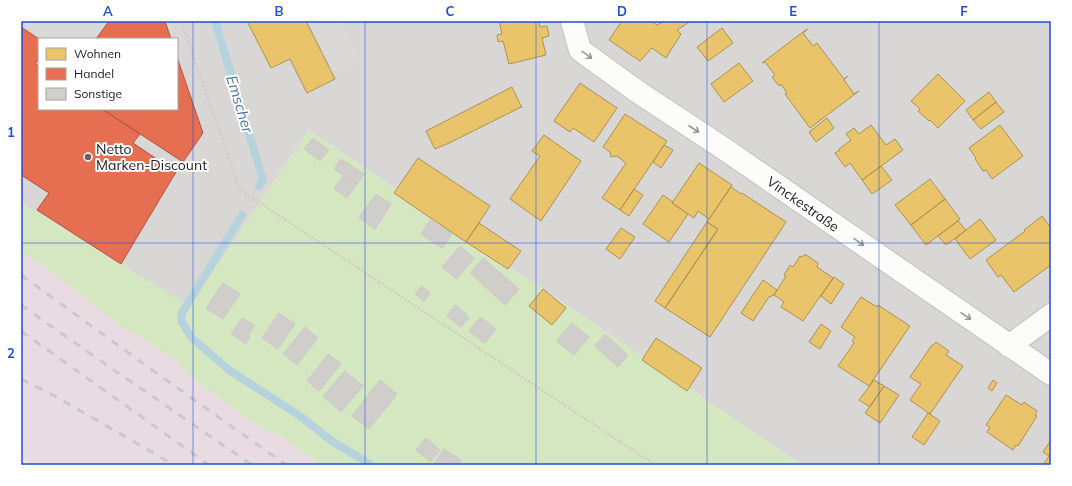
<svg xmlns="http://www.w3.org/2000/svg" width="1072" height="486" font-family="Mulish,sans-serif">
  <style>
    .residential { fill: #d9d7d5; fill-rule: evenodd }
    .industrial { fill: #e8dce2 }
    .grass { fill: #d4e7c1 }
    .parking { fill: #dad9d7 }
    .homes { fill: #e9c46a; stroke: #ab9152 }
    .shops { fill: #e76f51; stroke: #aa5641 }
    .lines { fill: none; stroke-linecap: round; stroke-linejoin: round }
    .stream { stroke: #b6d3dd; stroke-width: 8 }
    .building { fill: #d0ceca; stroke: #cdc9c5 }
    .minor-casing { stroke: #c2c2bf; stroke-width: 24 }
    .path { stroke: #d5c7c4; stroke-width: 2.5; stroke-dasharray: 2 2; stroke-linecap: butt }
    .minor { stroke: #fcfcfb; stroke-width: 22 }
    .rail { stroke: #c9c9c8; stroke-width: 3; stroke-dasharray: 8 8; stroke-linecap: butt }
    .oneway { stroke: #979796 }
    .grid { fill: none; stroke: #1d4ed8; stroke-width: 1; stroke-opacity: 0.55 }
    .poi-dot { fill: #636361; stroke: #fff; stroke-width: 1.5 }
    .labels { text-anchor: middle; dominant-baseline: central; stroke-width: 4; stroke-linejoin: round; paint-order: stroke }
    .poi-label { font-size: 14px; fill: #1b1b1b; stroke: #fff; text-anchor: start }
    .street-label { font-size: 14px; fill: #1b1b1b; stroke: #fff }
    .water-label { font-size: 15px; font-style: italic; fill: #4a73a8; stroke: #fff }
    .neatline { fill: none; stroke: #1d4ed8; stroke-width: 1.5 }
    .grid-label { font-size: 13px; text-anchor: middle; font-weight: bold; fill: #1d4ed8 }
  </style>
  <rect width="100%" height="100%" fill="#eae8e3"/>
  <path class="residential" d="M21,21H1051V465H802L309,130L189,307L21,202ZM39,39H177V109H39Z"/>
  <path class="industrial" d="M21,252L44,265L125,330L139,335L179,363L191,377L263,429L283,437L320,465H33L21,458Z"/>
  <path class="grass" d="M309,130L802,465H320L283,437L263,429L191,377L179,363L139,335L125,330L44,265L21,252V202L189,306Z"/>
  <path class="parking" d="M21,21H109L96,39H39L21,27Z
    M309,21H340L360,61L334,73Z"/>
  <path class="homes" d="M247,21H306L335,79L307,93L290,59L271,68Z
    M499,21H539L540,27L547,26L549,36L542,38L546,55L509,64L503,41L498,42L497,35L502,34Z
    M622,21H651L657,25L664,21H691L677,30L681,34L666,58L652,48L640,61L609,40Z
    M722,28L733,43L708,61L697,47Z
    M807,29V30L803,33L813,46L817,43L844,79L848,76L844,80L854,94L859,91L810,128L785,94L787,93L781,84L779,86L772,77L775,75L765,62L762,63Z
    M739,63L753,81L724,102L711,84Z
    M938,74L965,101L938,128L930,120L929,121L918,111L920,109L911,101Z
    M580,83L617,108L594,142L573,128L570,132L554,121Z
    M512,87L522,108L521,107L445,145H444L435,149L426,131Z
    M989,92L996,102L973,120L966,110Z
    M996,102L1004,112L981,129L973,120Z
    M625,114L667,141L620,210L602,198L626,163L617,156L611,157L610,152L603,147Z
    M827,118L834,128L816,142L809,132Z
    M871,125L886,145L895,139L903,150L862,180L850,163L845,167L835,153L840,150L839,149L851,140L846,134L854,128L859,134Z
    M1000,125L1023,156L992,179L986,170L983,171L975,159L976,158L969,148Z
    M544,135L581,161L541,221L510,199L540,156L532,151Z
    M664,145L673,150L661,168L653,162Z
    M418,158L490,206L466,242L394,193Z
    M699,163L732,185L709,219L698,211L694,218L672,203Z
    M881,166L892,180L872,194L862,180Z
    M930,179L945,199L911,225L895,205Z
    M731,187L741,194L742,193L786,222L710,337L665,308L718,229L707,222Z
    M634,189L643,195L629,216L620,210Z
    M663,195L673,202L672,203L688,214L669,242L643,224Z
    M945,199L960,219L926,245L911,225Z
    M1042,216L1051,228V265L1014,292L1001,275L998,277L986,260L1025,231L1024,230Z
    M980,219L996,240L970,259L955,239Z
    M958,221L966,230L946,245L938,236Z
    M707,222L718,229L665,308L655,301Z
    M479,223L521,251L508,269L466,242Z
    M621,228L635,237L620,259L606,249Z
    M804,255H806L818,263L817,267L833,278L803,321L781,307L784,302L774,295L786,276L784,275L790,265L793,267L800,256L802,257Z
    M834,277L844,284L831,304L821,296Z
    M763,280L777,290L774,295L769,297L753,321L741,313Z
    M543,289L566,308L552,325L529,306Z
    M861,297L877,307L878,305L910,326L869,386L838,366L854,343L852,341L855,337L841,327Z
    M821,324L831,331L820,349L809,342Z
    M656,338L702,368L687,391L642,360Z
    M936,342L949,351L946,355L963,366L930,414L910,400L921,384L910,377L932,345H933Z
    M874,380L884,386L870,407L859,400Z
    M993,380L997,383L992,391L988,388Z
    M884,386L899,395L880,423L865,413Z
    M1006,395L1022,405L1024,402L1037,411L1035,415L1037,416L1018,446L1016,445L1013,450L987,432L990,427L986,425Z
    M928,413L940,421L924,445L912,437Z
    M1051,440V465H1043L1049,456L1043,452Z"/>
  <path class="shops" d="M109,21H165L171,39H96Z
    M21,27L39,39V58L35,64L39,66V109H102L140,134L133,143L176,172L121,264L37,210L49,193L21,175Z
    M177,57L203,133L183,162L102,109H177Z"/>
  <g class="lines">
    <path class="stream" d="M215,21L263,180L259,186
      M242,215L182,313L181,321L192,338L229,370L300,416L332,441L371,465"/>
  </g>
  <path class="building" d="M313,138L329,150L320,161L304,149Z
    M341,159L364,174L357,184L334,169Z
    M344,175L357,184L347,198L334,188Z
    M376,194L391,204L375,229L359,218Z
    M431,219L452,234L442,248L421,234Z
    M460,246L474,258L457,279L442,267Z
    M483,258L519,289L505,305L470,273Z
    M223,283L240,294L223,319L206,308Z
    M422,286L430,293L424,301L415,294Z
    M455,305L467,315L466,317L469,318L461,327L447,316Z
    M279,313L295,324L278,349L262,338Z
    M480,317L496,329L485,343L469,331Z
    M242,318L255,326L248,335L250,337L246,344L231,334Z
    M572,323L589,337L574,355L556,341Z
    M305,327L318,338L297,365L283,354Z
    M605,334L628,355L618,367L595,346Z
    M328,354L341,364L319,391L307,381Z
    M345,371L363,386L341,412L323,396Z
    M380,380L397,394L369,429L352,416Z
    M426,438L440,450L430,462L416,450Z
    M444,449L461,460L458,465H437L434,463Z"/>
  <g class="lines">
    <defs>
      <path id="minor" d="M572,21L580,50L638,92L723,148L1051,374
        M1009,346L1051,315"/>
    </defs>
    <use href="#minor" class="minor-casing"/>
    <path class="path" d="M181,21L239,187L245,193L655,465"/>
    <use href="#minor" class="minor"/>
    <path class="rail" d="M21,275L155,372L286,465
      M21,305L88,352L252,465
      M21,331L209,465
      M21,379L53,395L157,455L173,465"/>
  </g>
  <defs><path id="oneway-shaft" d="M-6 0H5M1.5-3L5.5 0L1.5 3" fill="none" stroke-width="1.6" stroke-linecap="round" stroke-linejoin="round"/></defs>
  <g class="oneway">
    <use href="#oneway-shaft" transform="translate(587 55) rotate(36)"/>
    <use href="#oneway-shaft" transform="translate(694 129) rotate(33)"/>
    <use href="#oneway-shaft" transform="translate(859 242) rotate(35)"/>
    <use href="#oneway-shaft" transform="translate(966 316) rotate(35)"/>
  </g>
  <path class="grid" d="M193,21V465M365,21V465M536,21V465M707,21V465M879,21V465M21,243H1051"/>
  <circle class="poi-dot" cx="88" cy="157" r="4"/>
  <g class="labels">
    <g class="poi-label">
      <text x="96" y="149">Netto<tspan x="96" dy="16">Marken-Discount</tspan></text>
    </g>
    <g class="street-label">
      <text transform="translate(803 204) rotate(35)">Vinckestraße</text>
    </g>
    <g class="water-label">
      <text transform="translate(240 104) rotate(73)">Emscher</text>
    </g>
  </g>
  <rect width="1072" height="486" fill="none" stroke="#ffffff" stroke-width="44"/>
  <rect x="38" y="38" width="140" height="72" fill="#ffffff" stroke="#a4a4a4"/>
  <rect x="46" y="48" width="20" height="12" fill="#e9c46a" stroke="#a4a4a4"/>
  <text x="74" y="58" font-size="12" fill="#1b1b1b">Wohnen</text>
  <rect x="46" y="68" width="20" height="12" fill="#e76f51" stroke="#a4a4a4"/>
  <text x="74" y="78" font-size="12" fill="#1b1b1b">Handel</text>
  <rect x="46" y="88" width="20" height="12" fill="#d0ceca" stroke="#a4a4a4"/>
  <text x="74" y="98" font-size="12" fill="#1b1b1b">Sonstige</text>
  <rect x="22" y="22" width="1028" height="442" class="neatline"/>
  <g class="grid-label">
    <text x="108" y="16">A</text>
    <text x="279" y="16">B</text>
    <text x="450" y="16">C</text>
    <text x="622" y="16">D</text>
    <text x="793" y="16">E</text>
    <text x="964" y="16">F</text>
    <text x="11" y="137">1</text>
    <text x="11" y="358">2</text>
  </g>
</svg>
